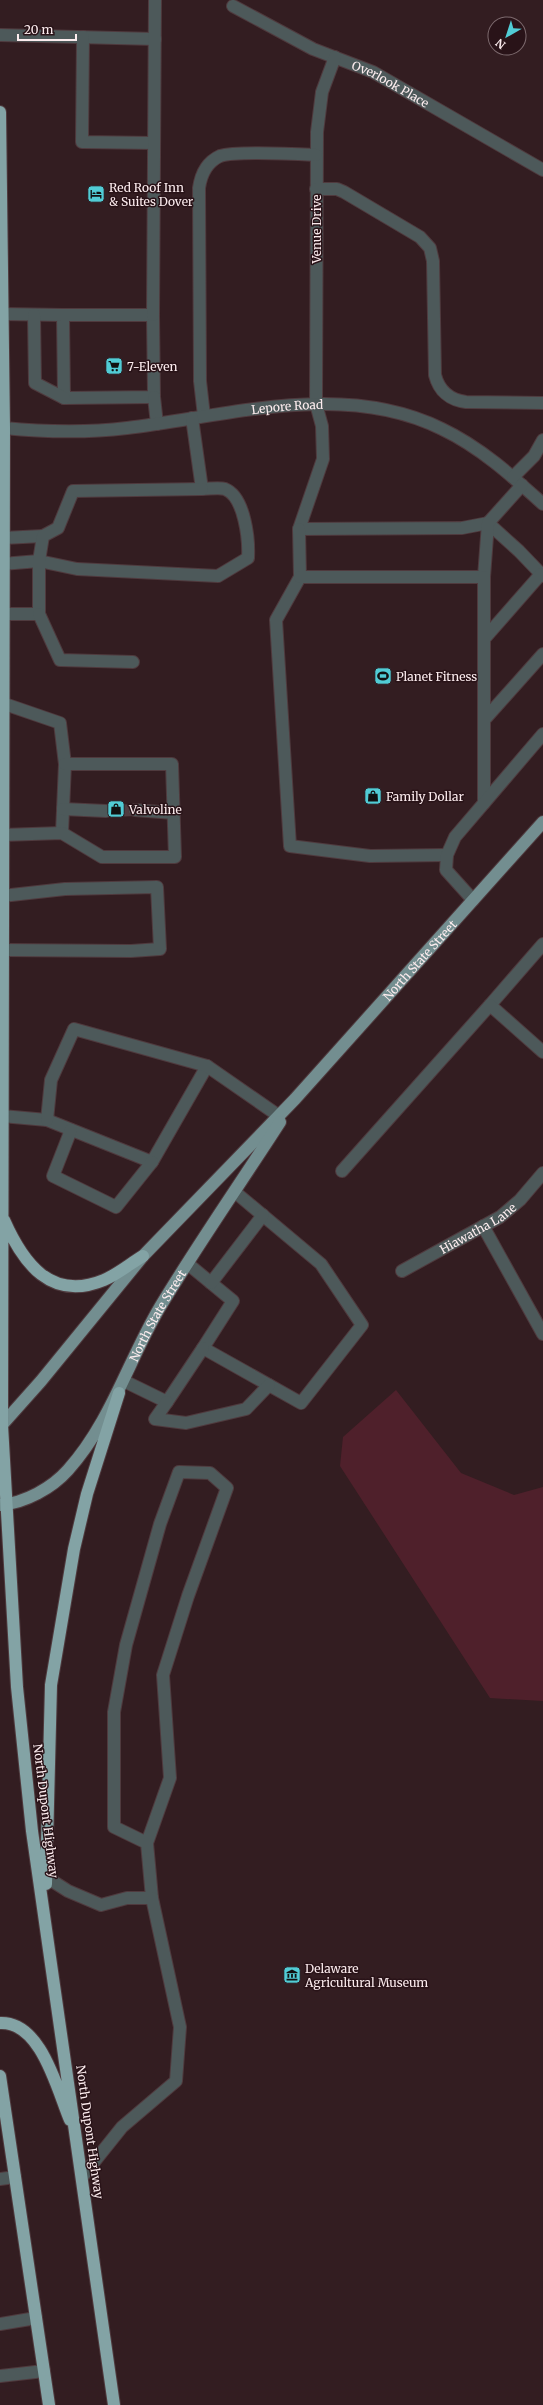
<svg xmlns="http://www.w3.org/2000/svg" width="543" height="2405" font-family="Merriweather,serif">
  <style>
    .green { fill: #4f202b }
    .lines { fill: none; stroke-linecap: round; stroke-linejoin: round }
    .minor-tunnel { stroke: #513c40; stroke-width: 12; stroke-dasharray: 12 6; stroke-linecap: butt }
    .minor-casing { stroke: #4f3a3e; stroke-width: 14 }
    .major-casing { stroke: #4f3a3e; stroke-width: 14 }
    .highway-casing { stroke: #4f3a3e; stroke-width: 14 }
    .minor { stroke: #4d595a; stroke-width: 12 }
    .major { stroke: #738e90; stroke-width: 12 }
    .highway { stroke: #83a3a5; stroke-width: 12 }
    .labels { text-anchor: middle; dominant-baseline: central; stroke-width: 3; stroke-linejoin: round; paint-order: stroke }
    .street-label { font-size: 12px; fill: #fcecee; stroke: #291318 }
    .poi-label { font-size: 12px; fill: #fcecee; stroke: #291318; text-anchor: start }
  </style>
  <rect width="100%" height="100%" fill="#331d21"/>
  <path class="green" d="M396,1390L461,1473L514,1495L543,1487V1701L490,1698L340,1466L343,1437Z"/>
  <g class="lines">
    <path class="minor-tunnel" d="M106,811L135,810"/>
    <defs>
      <g id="minor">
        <path id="s1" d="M233,6L313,49L373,72L543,170"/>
        <path d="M0,35L155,39"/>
        <path d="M83,37L82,142L154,143"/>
        <path d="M335,57L322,92L317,132L316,404L322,426L323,459L299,529L462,528L488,523"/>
        <path d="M316,189H337L344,192L420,237L430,248L433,261L435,375C439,391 450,400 466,402L543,403"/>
        <path d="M2,314L63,315L64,398L154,397L153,315H63"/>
        <path d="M34,315L35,383L64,398"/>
        <path d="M153,315L155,0"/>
        <path d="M154,397L157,424"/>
        <path d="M204,416L200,381L199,188C201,174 207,162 220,156C235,151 297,154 316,155"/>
        <path id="s2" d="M4,428C45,432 86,433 127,428C229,416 344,380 442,429C480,447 512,476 543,504"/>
        <path d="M513,477L534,456L543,440"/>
        <path d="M488,523L519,551L543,576"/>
        <path d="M299,529L300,577L276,620L290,846L370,856L447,855"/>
        <path d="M3,538L43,536"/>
        <path d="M2,564L39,561L77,569L218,576L248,558C249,540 245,497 225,489C219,487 209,489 202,489L192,418"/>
        <path d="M300,577H484L488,523L522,485"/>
        <path d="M2,614H39V561L43,536L58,528L73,491L202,489"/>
        <path d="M39,614L60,660L133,662"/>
        <path d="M484,639L541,574"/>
        <path d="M2,703L60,723L65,764L62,833"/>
        <path d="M484,720L543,654"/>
        <path d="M484,803V577"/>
        <path d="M63,809L106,811"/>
        <path d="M135,810L174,813"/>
        <path d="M2,835L62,833L102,857H175L172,764H65"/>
        <path d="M2,896L65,889L157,887L160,949L131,951L2,950"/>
        <path d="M473,900L446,870L447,855L455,837L543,734"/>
        <path d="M490,1005L543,944"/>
        <path d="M2,1116L47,1120L152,1162L207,1066"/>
        <path d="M47,1120L51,1080L74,1029L207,1066L279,1116"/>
        <path d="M71,1130L53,1176L116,1207L152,1162"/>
        <path d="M342,1171L490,1005L543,1052"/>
        <path d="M483,1226L543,1334"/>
        <path d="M188,1264L233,1301L203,1348L301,1403L362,1325L321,1264L235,1192"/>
        <path id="s3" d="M402,1271L500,1217L520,1200L543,1173"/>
        <path d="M211,1283L263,1215"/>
        <path d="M124,1381L167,1402L203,1348"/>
        <path d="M167,1402L155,1419L186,1423L246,1409L269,1385"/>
        <path d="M147,1843L114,1827V1712L126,1645L160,1524L179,1472L210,1473L227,1488L188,1596L163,1675L170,1778L147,1843L152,1898"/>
        <path d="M46,1877L68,1891L101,1905L127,1898H152L180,2027L176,2081L122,2127L82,2177"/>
        <path d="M0,2179L15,2177"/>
        <path d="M0,2324L36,2318"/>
        <path d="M0,2376L44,2371"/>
      </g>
      <g id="major">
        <path id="s4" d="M0,1427L41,1381L143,1256L295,1099L543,822"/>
        <path id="s5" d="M0,1505C25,1503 52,1488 68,1470C111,1422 128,1361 160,1307C198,1244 240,1184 280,1122"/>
      </g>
      <path id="highway" d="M0,112L4,428L2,1425L17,1687L32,1831L114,2405
        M4,1220C23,1263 51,1302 104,1280C118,1274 131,1263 143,1256
        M46,1884L51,1685L74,1549L87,1494L119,1393
        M0,2023C41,2021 57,2089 70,2120
        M0,2076L49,2405"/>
    </defs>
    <use href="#minor" class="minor-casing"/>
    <use href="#major" class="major-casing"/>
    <use href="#highway" class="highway-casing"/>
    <use href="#minor" class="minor"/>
    <use href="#major" class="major"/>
    <use href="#highway" class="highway"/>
  </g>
  <defs>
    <symbol id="hotel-square" viewBox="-11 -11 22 22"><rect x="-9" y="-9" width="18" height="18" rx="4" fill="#51ccd5" stroke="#291318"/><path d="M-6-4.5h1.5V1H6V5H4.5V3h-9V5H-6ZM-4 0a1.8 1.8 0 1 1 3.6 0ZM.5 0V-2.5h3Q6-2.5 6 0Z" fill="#111"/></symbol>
    <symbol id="supermarket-square" viewBox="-11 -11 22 22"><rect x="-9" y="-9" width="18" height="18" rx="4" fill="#51ccd5" stroke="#291318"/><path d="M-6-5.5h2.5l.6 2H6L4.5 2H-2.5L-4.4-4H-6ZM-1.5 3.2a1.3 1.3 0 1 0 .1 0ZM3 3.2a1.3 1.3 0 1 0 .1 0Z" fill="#111"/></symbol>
    <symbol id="stadium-square" viewBox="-11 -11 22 22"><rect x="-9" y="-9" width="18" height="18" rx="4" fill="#51ccd5" stroke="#291318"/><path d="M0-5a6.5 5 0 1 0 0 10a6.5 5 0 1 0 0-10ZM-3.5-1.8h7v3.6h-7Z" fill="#111"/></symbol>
    <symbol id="shop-square" viewBox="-11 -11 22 22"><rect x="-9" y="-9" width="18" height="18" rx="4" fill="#51ccd5" stroke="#291318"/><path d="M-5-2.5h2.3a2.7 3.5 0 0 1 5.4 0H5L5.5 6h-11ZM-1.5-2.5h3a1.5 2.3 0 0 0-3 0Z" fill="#111"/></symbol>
    <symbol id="museum-square" viewBox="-11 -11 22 22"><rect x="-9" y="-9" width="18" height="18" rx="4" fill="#51ccd5" stroke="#291318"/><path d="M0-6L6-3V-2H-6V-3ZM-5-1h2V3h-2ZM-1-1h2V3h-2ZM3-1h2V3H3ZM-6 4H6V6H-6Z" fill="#111"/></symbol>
  </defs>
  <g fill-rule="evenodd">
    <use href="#hotel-square" x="86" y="184" width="20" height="20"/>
    <use href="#supermarket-square" x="104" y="356" width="20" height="20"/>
    <use href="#stadium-square" x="373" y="666" width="20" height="20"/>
    <use href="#shop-square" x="363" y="786" width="20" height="20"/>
    <use href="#shop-square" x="106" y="799" width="20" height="20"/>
    <use href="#museum-square" x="282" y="1965" width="20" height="20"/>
  </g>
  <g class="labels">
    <g class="street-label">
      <text stroke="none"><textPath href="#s1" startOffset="176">Overlook Place</textPath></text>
      <text transform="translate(316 229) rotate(-90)">Venue Drive</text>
      <text stroke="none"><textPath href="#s2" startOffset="285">Lepore Road</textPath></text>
      <text stroke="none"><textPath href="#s4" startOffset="628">North State Street</textPath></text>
      <text stroke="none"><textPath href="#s3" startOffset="87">Hiawatha Lane</textPath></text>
      <text stroke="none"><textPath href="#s5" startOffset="257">North State Street</textPath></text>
      <text transform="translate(46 1811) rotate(83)">North Dupont Highway</text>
      <text transform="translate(90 2132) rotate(82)">North Dupont Highway</text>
    </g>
    <g class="poi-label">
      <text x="109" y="187">Red Roof Inn<tspan x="109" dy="14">&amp; Suites Dover</tspan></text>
      <text x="127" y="366">7-Eleven</text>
      <text x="396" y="676">Planet Fitness</text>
      <text x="386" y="796">Family Dollar</text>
      <text x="129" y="809">Valvoline</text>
      <text x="305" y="1968">Delaware<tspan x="305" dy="14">Agricultural Museum</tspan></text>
    </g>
  </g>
  <g transform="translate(507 36) rotate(219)"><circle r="19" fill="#291318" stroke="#7d6a6e"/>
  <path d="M0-3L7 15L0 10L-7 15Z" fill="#51ccd5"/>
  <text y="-6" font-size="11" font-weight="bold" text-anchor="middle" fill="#fcecee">N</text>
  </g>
  <path d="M18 34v6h58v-6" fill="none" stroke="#fcecee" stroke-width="2"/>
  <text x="24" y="34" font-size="12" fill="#fcecee" stroke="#291318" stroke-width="3" paint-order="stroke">20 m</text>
</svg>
